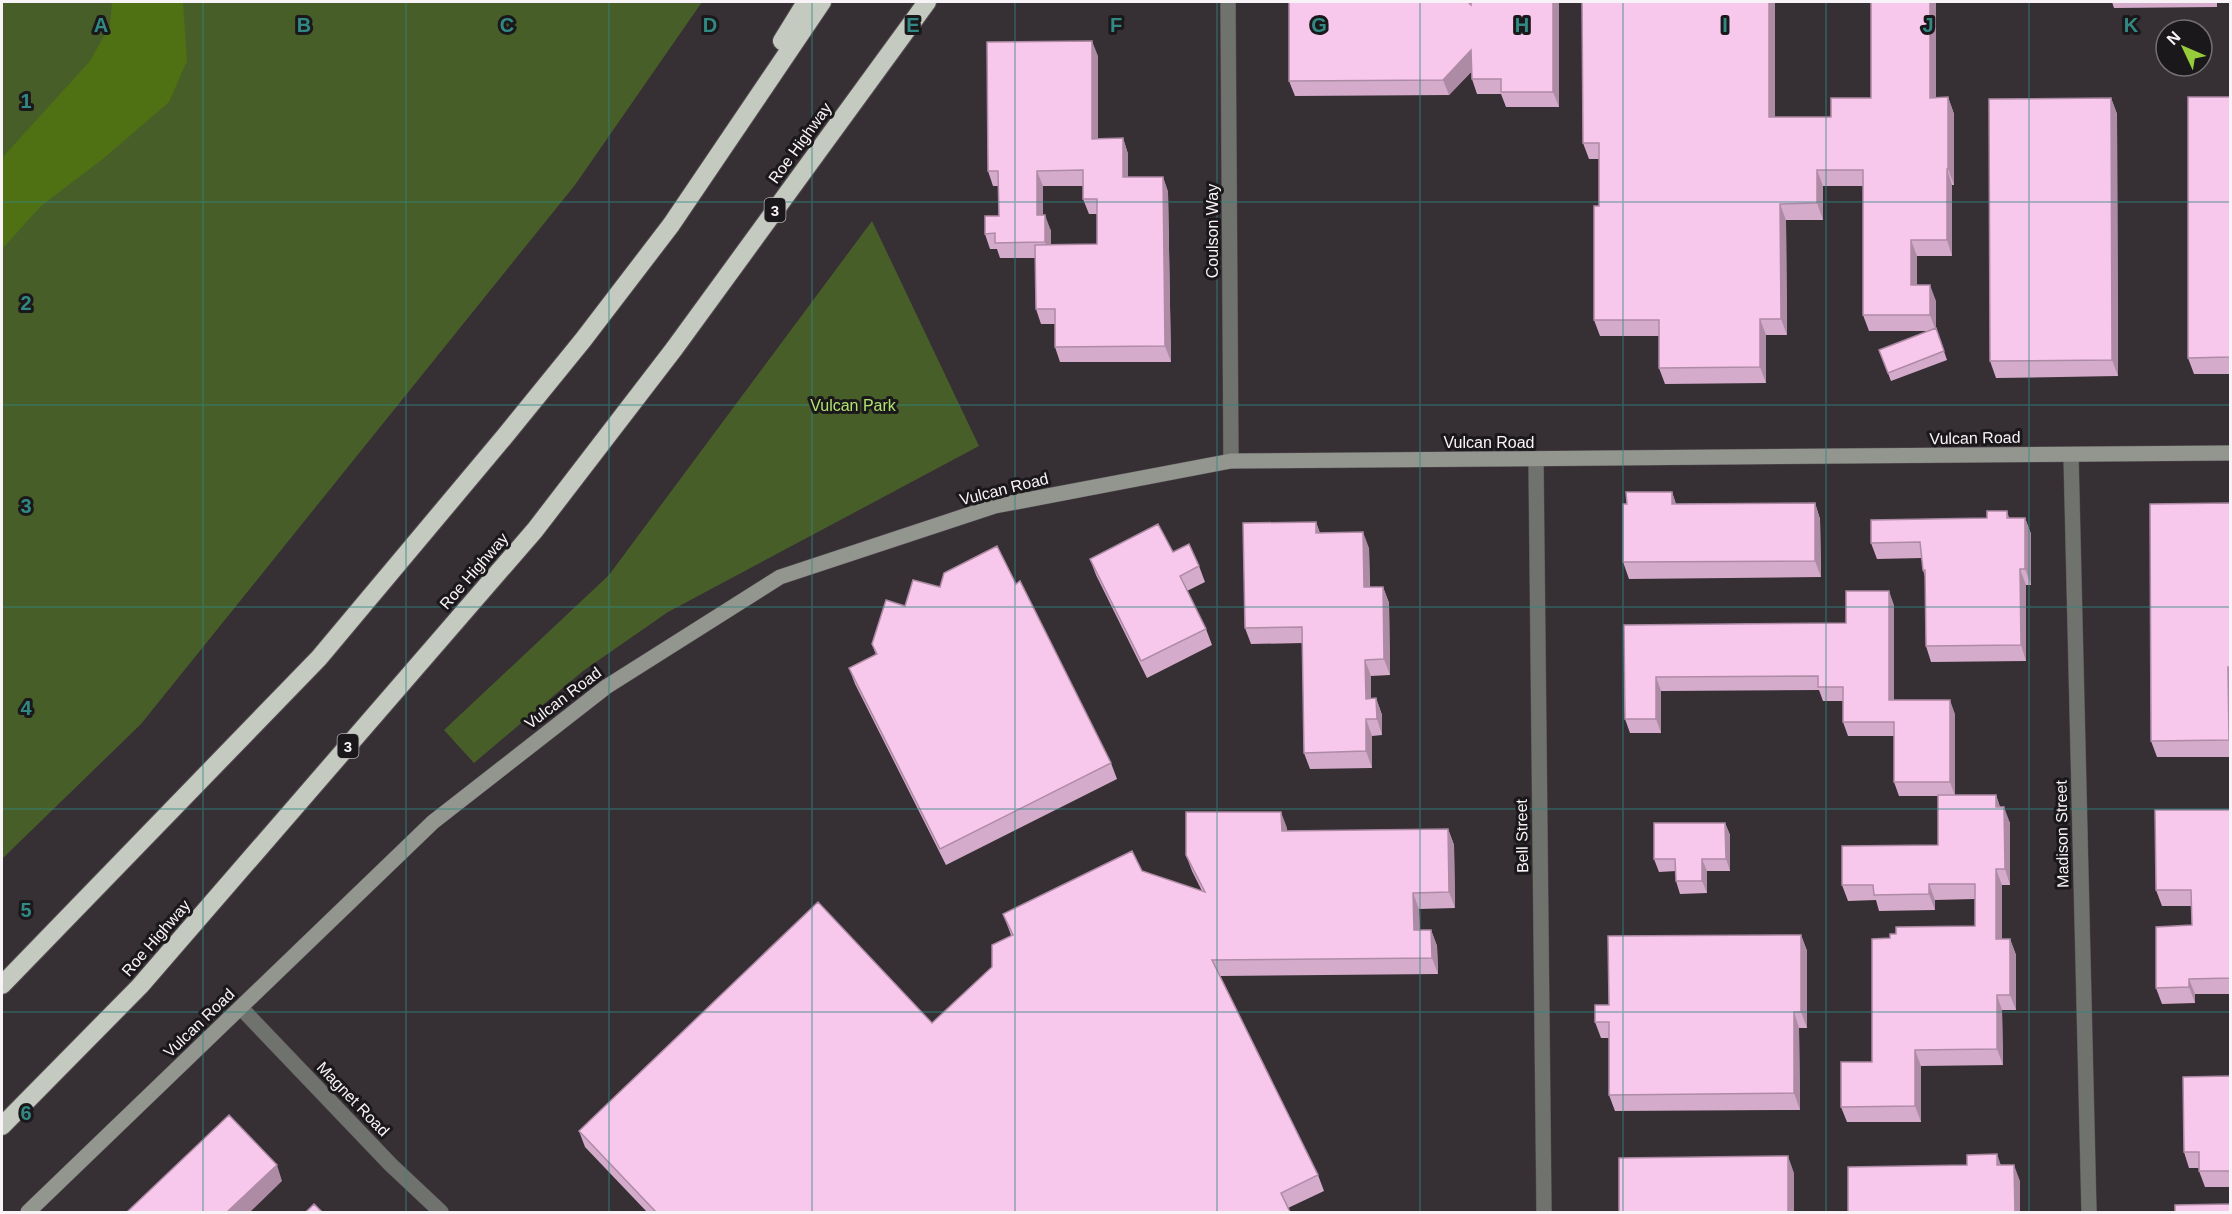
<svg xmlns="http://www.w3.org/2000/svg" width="2232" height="1214" font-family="Helvetica,sans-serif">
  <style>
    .green { fill: #485e28 }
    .forest { fill: #4f7013 }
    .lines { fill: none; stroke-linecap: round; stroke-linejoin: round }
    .street-casing { stroke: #554e53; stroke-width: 16 }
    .secondary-casing { stroke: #554e53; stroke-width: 16 }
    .highway-casing { stroke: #554e53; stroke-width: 20 }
    .street { stroke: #70726e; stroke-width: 15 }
    .secondary { stroke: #92968f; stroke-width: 15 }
    .highway { stroke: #c5cac0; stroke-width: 18 }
    .wall { fill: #d5abcb; fill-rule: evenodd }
    .shaded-wall { fill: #ae8ba5 }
    .building { fill: #f8c7ec; stroke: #ae8ba5; stroke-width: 1.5 }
    .grid { fill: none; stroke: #328983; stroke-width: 1.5; stroke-opacity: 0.55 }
    .labels { text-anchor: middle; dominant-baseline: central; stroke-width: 6; stroke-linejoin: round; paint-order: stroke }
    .shield { fill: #1b181b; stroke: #b6b1b5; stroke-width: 1.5 }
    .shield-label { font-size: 15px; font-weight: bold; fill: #f8f3f7 }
    .street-label { font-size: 16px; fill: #f8f3f7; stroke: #1b181b }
    .park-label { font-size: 16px; fill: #b1e16f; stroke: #1b181b }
    .grid-label { font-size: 20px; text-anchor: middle; font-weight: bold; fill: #328983; stroke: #1b181b; stroke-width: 6; stroke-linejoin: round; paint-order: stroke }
  </style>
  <rect width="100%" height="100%" fill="#362f34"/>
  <path class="green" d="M2,2H702L575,185L141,724L2,859Z
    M872,221L979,446L668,612L583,671L474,763L444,730L609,575Z"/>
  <path class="forest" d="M112,2H183L187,61L169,102L104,158L41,206L2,249V158L90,61L110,25Z"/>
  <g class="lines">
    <defs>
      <path id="street" d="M1228,2L1231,461
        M2071,455L2089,1212
        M1536,460L1544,1212
        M241,1008L391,1165L441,1212"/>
      <path id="secondary" d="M28,1212L433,822L606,687L780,577L995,506L1231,461L2230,453"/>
      <path id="highway" d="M782,41L806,2
        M2,985L319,658L505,436L583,340L671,225L822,2
        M2,1126L140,986L535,530L674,349L927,2"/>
    </defs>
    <use href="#street" class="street-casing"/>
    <use href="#secondary" class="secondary-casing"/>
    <use href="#highway" class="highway-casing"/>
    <use href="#street" class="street"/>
    <use href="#secondary" class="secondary"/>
    <use href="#highway" class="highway"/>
  </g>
  <path class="wall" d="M1559,2V107H1506L1501,94H1477L1472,79V71L1449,95L1295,96L1289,81L1471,5Z
    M1582,2H1775V117H1831L1871,98V2H1936V98L1948,97L1954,114V185H1952V256H1917V285L1936,301V328L1947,360L1891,381L1879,350L1929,331H1869L1863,315V186H1823V220H1786L1787,335H1766V383L1665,384L1659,368V336H1600L1594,320L1599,206V159H1589L1583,143Z
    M2112,2H2217V7L2114,8Z
    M1098,56V139L1123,138L1128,154V177H1163L1168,192L1171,362H1060L1055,347V324H1041L1036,309L1035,258H1000L997,249H990L985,234L999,216L998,186H993L988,171ZM1043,186H1083V199L1089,214H1097V244L1051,245V231L1043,215Z
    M2230,97V374H2194L2188,358Z
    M2111,98L2117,114L2118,376L1996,378L1990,361Z
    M1672,492L1676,504L1815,503L1820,519L1821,577L1629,579L1623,562Z
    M2230,503V757H2157L2151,741Z
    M2007,511L2009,518H2025L2031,534V585H2026V661L1931,662L1926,646L1925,577L1923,570L1922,558L1877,559L1871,543L1987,518Z
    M1316,522L1320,533L1369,548L1370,587H1383L1389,603L1390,675L1371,676V699L1376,698L1382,715V735L1372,736V768L1310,769L1304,753L1303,643L1251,644L1245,628Z
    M1173,552L1199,566L1205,582L1187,591L1206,629L1212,645L1147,678L1096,575L1090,559Z
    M1016,584L1111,763L1117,779L946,865L855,684L849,668L876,655L872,644L905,606L940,587Z
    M1894,605V700L1955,714V795H1996L2000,807L2010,823V885H2002V939H2010L2016,955V1010H2002L2003,1065L1921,1066V1122H1847L1841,1107L1872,1062L1890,938L1896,934L1975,926V899L1935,900V910L1879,911L1876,900L1848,901L1842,885L1938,845V796H1899L1894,782V736H1848L1843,722V701H1823L1819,690L1661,691V733H1630L1625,719L1624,625L1846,623Z
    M2230,810V994H2195V1003L2162,1004L2156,988L2192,925V906H2162L2156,890Z
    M1725,823L1730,835V871H1707V893L1680,894L1676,881V871L1659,872L1654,859Z
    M1287,828V831L1448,829L1454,845L1455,908L1419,909L1420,930H1431L1437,946L1438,974L1220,976L1318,1175L1324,1191L1288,1208L1290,1212H647L585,1147L579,1131L932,1023L992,967L1011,935L1003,914L1142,871L1202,891L1192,871L1186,855Z
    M1801,935L1807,951V1028H1799L1800,1110L1615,1111L1609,1095V1038H1601L1595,1022L1609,1005Z
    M2230,1076V1187H2205L2199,1171V1168H2189L2184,1152Z"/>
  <path class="shaded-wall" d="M1553,2H1559V107L1553,92Z
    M1769,2H1775V133L1769,117Z
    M1930,2H1936V114L1930,98Z
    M1092,41L1098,56V154L1092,139Z
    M1471,50L1477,66L1449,95L1443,80Z
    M1948,97L1954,114V185L1948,169Z
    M2111,98L2117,114L2118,376L2112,360Z
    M1123,138L1128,154V193L1123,177Z
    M1947,169L1952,185V256L1947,240Z
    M1817,170L1823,186V220L1817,203Z
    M1037,171L1043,186V231L1037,215Z
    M1163,177L1168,192L1171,362L1165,346Z
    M1780,204L1786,220L1787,335L1781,319Z
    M1045,215L1051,231V258L1045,242Z
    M1911,240L1917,256V301L1911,285Z
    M1930,285L1936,301V331L1930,315Z
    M1760,319L1766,335V383L1760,367Z
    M1672,492L1677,508L1672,504Z
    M1815,503L1820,519L1821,577L1815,561Z
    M2025,518L2031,534V585L2025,569Z
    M1316,522L1321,538L1316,533Z
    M1363,532L1369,548L1370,604L1364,587Z
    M2020,569L2026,585V661L2021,645Z
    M1383,587L1389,603L1390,675L1384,659Z
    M1889,591L1894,605V714L1889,700Z
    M1365,660L1371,676V715L1366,699Z
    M2228,667L2230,673V745L2229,740Z
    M1656,677L1661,691V733L1656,719Z
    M1376,698L1382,715V735L1377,719Z
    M1950,700L1955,714V796L1950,782Z
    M1366,719L1372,736V768L1366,751Z
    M1996,795L2001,810L1996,807Z
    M2004,807L2010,823V885L2005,869Z
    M1281,812L1287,828L1288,847L1282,831Z
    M1725,823L1730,835V871L1726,859Z
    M1448,829L1454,845L1455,908L1449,892Z
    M1702,859L1707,871V893L1702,881Z
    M1996,869L2002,885V955L1996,939Z
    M1929,884L1935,900V910L1929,894Z
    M1413,893L1419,909L1420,947L1414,930Z
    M1431,930L1437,946L1438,974L1432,958Z
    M1801,935L1807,951V1028L1801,1012Z
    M2010,939L2016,955V1010L2010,995Z
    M2189,979L2195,994V1003L2189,987Z
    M1997,995L2002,1010L2003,1065L1997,1049Z
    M1794,1012L1799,1028L1800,1110L1794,1093Z
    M1915,1050L1921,1066V1122L1915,1106Z
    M1997,1154L2003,1171L1997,1165Z
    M1788,1156L1794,1173V1212H1788Z
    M277,1165L282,1181L250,1212H227Z
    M2014,1165L2020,1181V1212H2015Z"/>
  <path class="building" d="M1289,2H1468L1471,5V2H1553V92H1501V79H1472L1471,50L1443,80L1289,81Z
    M1582,2H1769V117H1831V98H1871V2H1930V98L1948,97V169H1947V240H1911V285H1930V315H1863V170H1817V203L1780,204L1781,319H1760V367L1659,368V320H1594V206H1599V143H1583Z
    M1092,41V139L1123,138V177H1163L1165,346L1055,347V309H1036L1035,245L1097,244V199H1083V170L1037,171V215H1045V242L995,243V233L985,234V216H999L998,171H988L987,42Z
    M2188,97H2230V357L2188,358Z
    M2111,98L2112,360L1990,361L1989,99Z
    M1936,328L1944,351L1888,373L1879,350Z
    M1626,492H1672V504L1815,503V561L1623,562V504H1627Z
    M2230,503V667H2228L2229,740L2151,741L2150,504Z
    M1987,511H2007V518H2025V569H2020L2021,645L1926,646L1925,570H1923L1920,542L1871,543V520L1987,518Z
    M1316,522V533L1363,532L1364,587H1383L1384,659L1365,660L1366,699L1376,698L1377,719H1366V751L1304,753L1302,627L1245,628L1243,523Z
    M1158,524L1173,552L1189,544L1199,566L1180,576L1206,629L1141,661L1090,559Z
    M997,546L1016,584L1020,581L1111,763L940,849L849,668L877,654L872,644L886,600L905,606L913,580L940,587L944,573Z
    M1846,591H1889V700H1950V782H1894V722H1843V687H1818V676L1656,677V719H1625L1624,625L1846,623Z
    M1938,795H1996V807H2004L2005,869H1996V939H2010V995H1997V1049L1915,1050V1106L1841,1107V1062H1872V939L1890,938V934H1896V927L1975,926V884H1929V894L1874,895L1873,885H1842V846L1938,845Z
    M2155,810H2230V978L2189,979V987L2156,988V927L2192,925L2191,890H2156Z
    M1186,812H1281L1282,831L1448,829L1449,892L1413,893L1414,930H1431L1432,958L1212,960L1318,1175L1281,1193L1290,1212H656L579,1131L818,902L932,1023L992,967V945L1013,935L1003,914L1132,851L1142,871L1205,892L1186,855Z
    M1654,823H1725L1726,859H1702V881H1676L1675,859H1654Z
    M1801,935V1012H1794V1093L1609,1095V1022H1595V1005H1609L1608,936Z
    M2230,1076V1171H2199V1152H2184L2183,1077Z
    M229,1115L277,1165L227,1212H127Z
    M1997,1154V1165H2014L2015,1212H1848V1167L1967,1165V1155Z
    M1788,1156V1212H1619V1158Z
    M314,1204L322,1212H306Z
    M2230,1204V1212H2175V1205Z"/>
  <path class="grid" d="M203,2V1212M406,2V1212M609,2V1212M812,2V1212M1015,2V1212M1217,2V1212M1420,2V1212M1623,2V1212M1826,2V1212M2029,2V1212M2,202H2230M2,405H2230M2,607H2230M2,809H2230M2,1012H2230"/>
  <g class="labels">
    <g class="shield">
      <rect x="764.5" y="198" width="21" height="24" rx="4.5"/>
      <rect x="337.5" y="734" width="21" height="24" rx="4.5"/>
    </g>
    <g class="shield-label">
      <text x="775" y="210">3</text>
      <text x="348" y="746">3</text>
    </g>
    <g class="street-label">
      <text transform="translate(800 143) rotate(-54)">Roe Highway</text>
      <text transform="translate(1212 231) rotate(-90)">Coulson Way</text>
      <text transform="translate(1975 438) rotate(-1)">Vulcan Road</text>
      <text x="1489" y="442">Vulcan Road</text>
      <text transform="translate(1004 489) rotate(-14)">Vulcan Road</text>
      <text transform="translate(474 571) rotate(-49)">Roe Highway</text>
      <text transform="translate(563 698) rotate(-37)">Vulcan Road</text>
      <text transform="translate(2062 834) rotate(-91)">Madison Street</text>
      <text transform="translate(1522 836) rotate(-91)">Bell Street</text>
      <text transform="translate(156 938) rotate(-49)">Roe Highway</text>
      <text transform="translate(199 1023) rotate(-44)">Vulcan Road</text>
      <text transform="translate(353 1099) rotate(46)">Magnet Road</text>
    </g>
    <g class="park-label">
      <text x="853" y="405">Vulcan Park</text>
    </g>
  </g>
  <g class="grid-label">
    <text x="101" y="32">A</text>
    <text x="304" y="32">B</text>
    <text x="507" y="32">C</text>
    <text x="710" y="32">D</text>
    <text x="913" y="32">E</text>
    <text x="1116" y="32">F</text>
    <text x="1319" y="32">G</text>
    <text x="1522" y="32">H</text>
    <text x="1725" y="32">I</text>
    <text x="1928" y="32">J</text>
    <text x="2131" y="32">K</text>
    <text x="26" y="108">1</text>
    <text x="26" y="310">2</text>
    <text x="26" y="513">3</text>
    <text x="26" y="715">4</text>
    <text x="26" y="917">5</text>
    <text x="26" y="1120">6</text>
  </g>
  <rect width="2232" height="1214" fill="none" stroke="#f8f3f7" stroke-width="6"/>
  <g transform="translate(2184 48) rotate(314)"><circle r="28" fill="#1b181b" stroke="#737073" stroke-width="1.5"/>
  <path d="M0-4.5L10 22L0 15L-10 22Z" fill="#96cc3a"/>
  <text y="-9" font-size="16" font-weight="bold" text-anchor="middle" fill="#f8f3f7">N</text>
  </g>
</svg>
